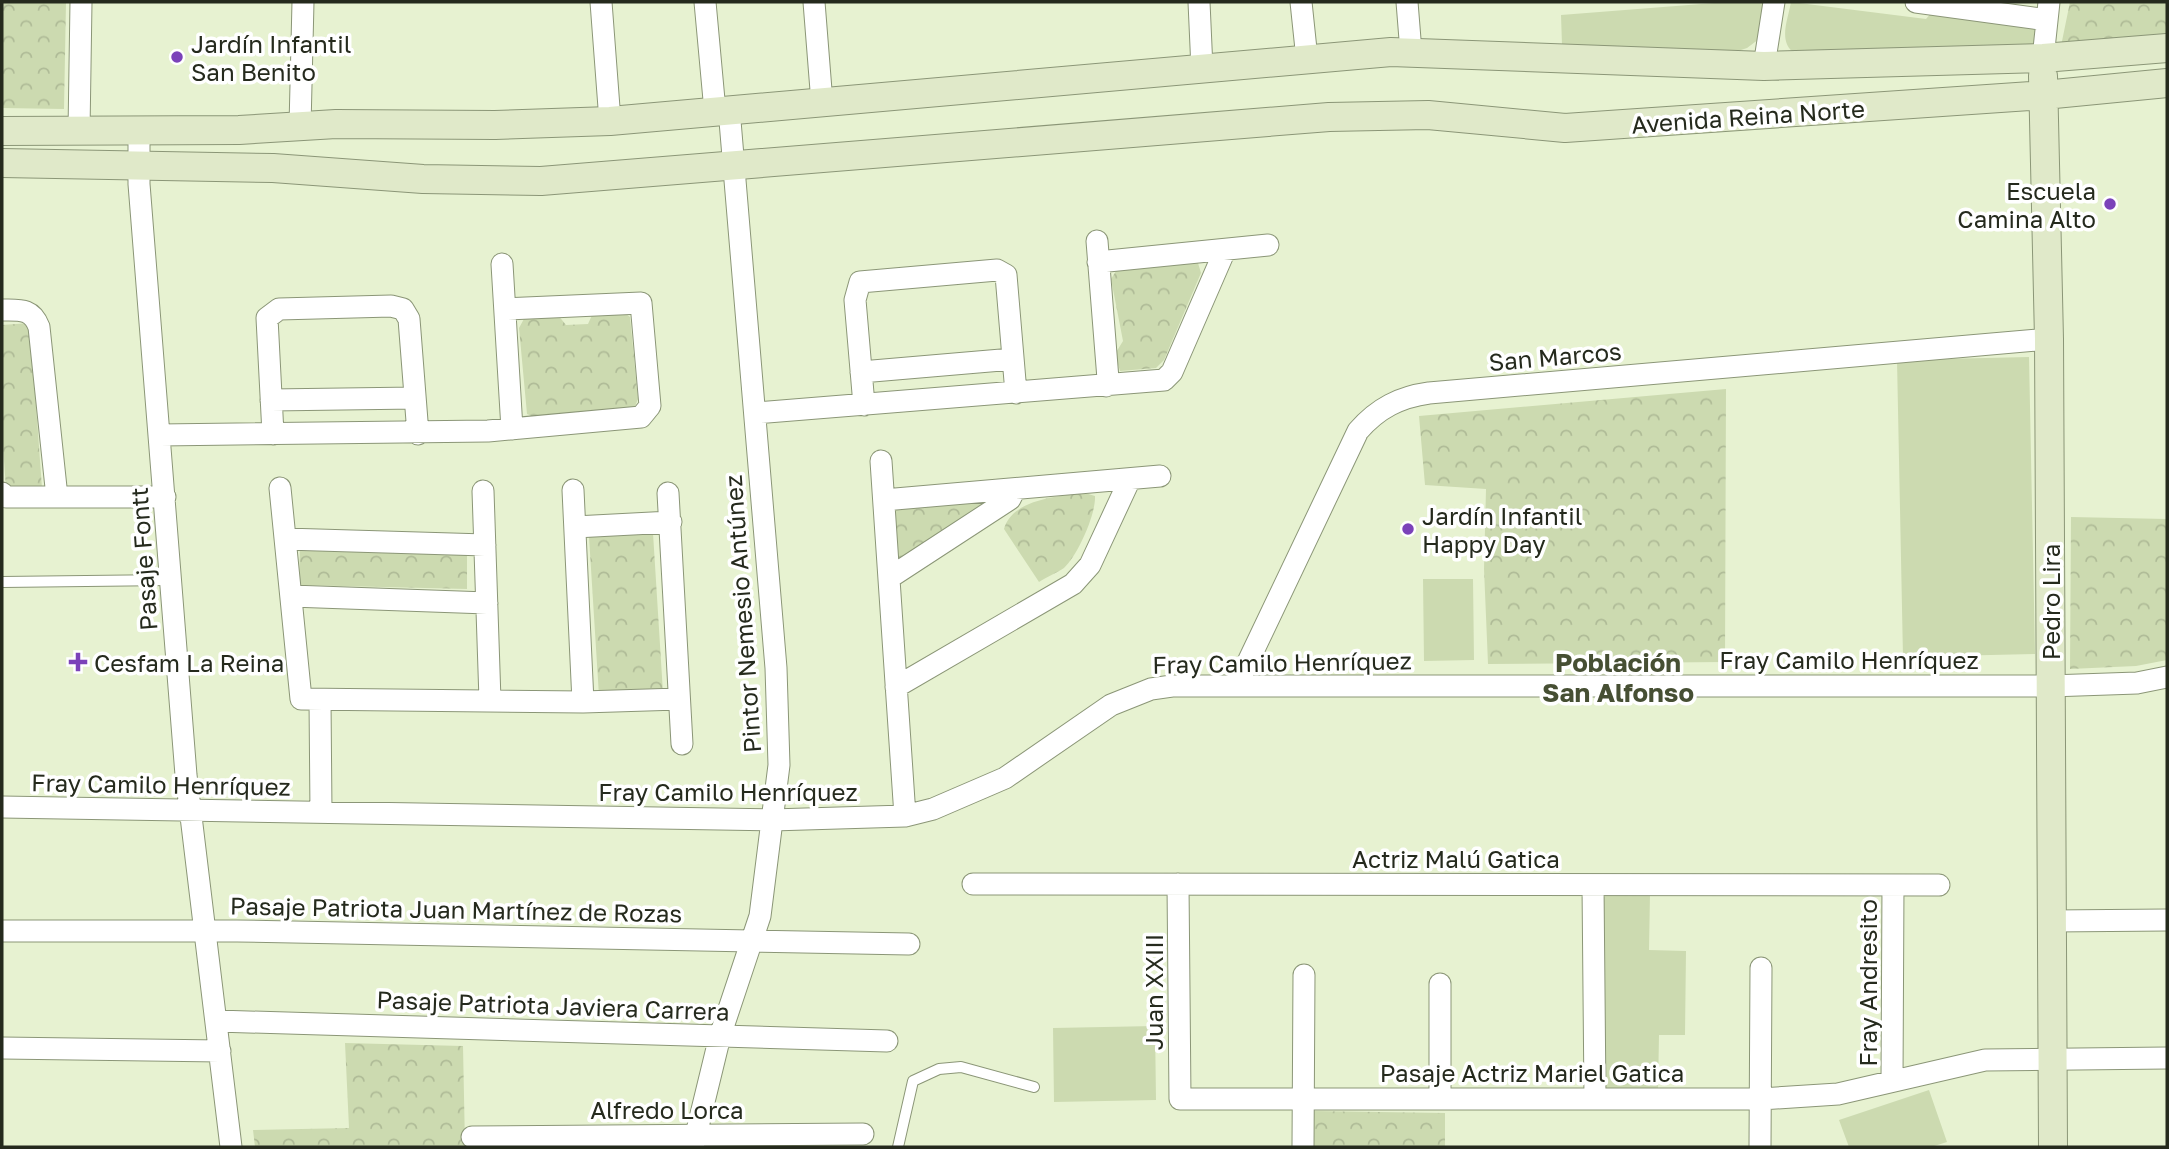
<svg xmlns="http://www.w3.org/2000/svg" width="2169" height="1149" font-family="'Golos Text',sans-serif">
  <style>
    .grass { fill: #ccdab0 }
    .park { fill: url(#park-crowns) }
    .lines { fill: none; stroke-linecap: round; stroke-linejoin: round }
    .lane-casing { stroke: #8b9677; stroke-width: 12 }
    .street-casing { stroke: #8b9677; stroke-width: 23 }
    .secondary-casing { stroke: #8b9677; stroke-width: 30 }
    .lane { stroke: #fff; stroke-width: 10 }
    .street { stroke: #fff; stroke-width: 21 }
    .secondary { stroke: #e0e9c9; stroke-width: 28 }
    .poi-dot { fill: #7b42b9; stroke: #fff; stroke-width: 2.5 }
    .labels { text-anchor: middle; dominant-baseline: central; stroke-width: 7; stroke-linejoin: round; paint-order: stroke }
    .poi-label { font-size: 24px; fill: #252a1d; stroke: #fff; text-anchor: start }
    .street-label { font-size: 24px; fill: #252a1d; stroke: #fff }
    .neighbourhood-label { font-size: 26px; font-weight: bold; fill: #464f33; stroke: #fff }
  </style>
  <defs>
    <pattern id="park-crowns" width="20" height="18" patternUnits="userSpaceOnUse" patternTransform="scale(1.75)"><rect width="20" height="18" fill="#ccdab0"/><path d="M2 6a3 3 0 1 1 6 0M12 15a3 3 0 1 1 6 0" fill="none" stroke="#afbb97"/></pattern>
  </defs>
  <rect width="100%" height="100%" fill="#e7f2d1"/>
  <path class="grass" d="M1727,2H1764L1759,39L1747,48L1732,53L1562,45L1561,15Z
    M1791,2L1926,19L1932,12L2041,24L2032,47L1796,54C1777,43 1788,20 1791,2Z
    M2029,357L2035,654L1903,657L1897,360Z
    M1423,579H1473L1474,660L1424,661Z
    M1603,893L1650,894L1649,950L1686,951L1685,1035H1659L1658,1090L1601,1089Z
    M1155,1026L1156,1100L1054,1102L1053,1028Z
    M1929,1090L1947,1142L1931,1147H1849L1839,1120Z"/>
  <path class="park" d="M2,2H66L64,109L2,108Z
    M2070,2H2167V36L2061,46Z
    M1198,263L1201,273L1164,360L1156,368L1120,371L1115,354L1123,341L1111,279L1116,271Z
    M622,311L630,317L638,399L634,409L536,418L527,414L519,328L525,317L558,315L566,325L588,324L593,313Z
    M30,323L42,488L6,490L2,429V325Z
    M1726,389L1725,662L1488,664L1484,569L1486,489L1425,485L1419,416Z
    M1085,493L1095,496C1096,514 1078,555 1064,568C1057,573 1046,577 1039,582L1004,529C1012,499 1059,496 1085,493Z
    M991,499L903,562L896,559L891,506Z
    M2071,517L2167,519V660L2136,666L2070,669Z
    M653,533L663,693L599,696L589,537Z
    M300,544L467,549V589L299,585Z
    M345,1043L463,1046L465,1146L669,1142L667,1147H255L253,1130L349,1128Z
    M1313,1111L1445,1113V1147H1313Z"/>
  <g class="lines">
    <defs>
      <path id="lane" d="M2,582L170,580
        M898,1147L913,1081L939,1069L961,1067L1034,1087"/>
      <path id="street" d="M601,2L610,121
        M705,2L715,111
        M814,2L822,103
        M1199,2L1202,69
        M1301,2L1307,59
        M1407,2L1411,52
        M1916,2L2047,20
        M2043,58L2049,2
        M1764,66L1774,2
        M300,126L303,2
        M79,131L81,2
        M139,132V184L186,775L231,1147
        M1097,241L1108,379L1106,386
        M1098,262L1268,245
        M502,264L512,429
        M2,310C20,310 32,308 39,327L57,497
        M861,372L1013,359
        M271,400L415,398
        M864,405L855,300L860,282L997,270L1006,275L1016,393
        M755,413L1164,380L1172,372L1225,250
        M273,434L267,318L279,309L391,306L403,309L409,319L418,434
        M160,435L488,431L641,417L650,406L641,303L505,309
        M881,461L905,816
        M280,488L301,699L583,702L679,699
        M573,490L583,702
        M483,491L490,700
        M2,493L6,497H165
        M668,493L682,744
        M884,500L1160,476
        M575,527L671,522
        M285,539L485,545
        M889,578L1010,499L1015,489
        M291,596L487,603
        M1237,685L1358,431C1378,408 1400,397 1429,393L2049,339
        M896,687L1073,584L1090,565L1130,479
        M320,700L321,812
        M2,807L772,820L905,816L933,809L1005,778L1111,705L1151,689L1172,686H2050L2137,683L2167,677
        M973,884L1939,885
        M1178,884L1180,1099H1761L1838,1094L1985,1060L2167,1058
        M1593,885L1595,1098
        M2052,921L2167,920
        M2,931H237L909,944
        M1440,984V1099
        M217,1021L887,1041
        M2,1048L220,1051
        M1892,1081L1893,885
        M472,1137L863,1134
        M693,1147L720,1036L760,916L779,765L776,668L729,109
        M1303,1147L1304,975
        M1760,1147L1761,968"/>
      <path id="secondary" d="M2043,76L2049,339L2053,1147
        M2,131L239,130L336,124L495,125L610,121L1391,52L1764,66L2043,58L2167,48
        M2,163L273,168L423,179L541,181L1329,117L1428,115L1565,128L2044,95L2167,83"/>
    </defs>
    <use href="#lane" class="lane-casing"/>
    <use href="#street" class="street-casing"/>
    <use href="#secondary" class="secondary-casing"/>
    <use href="#lane" class="lane"/>
    <use href="#street" class="street"/>
    <use href="#secondary" class="secondary"/>
  </g>
  <g class="poi-dot">
    <circle cx="177" cy="57" r="7"/>
    <circle cx="2110" cy="204" r="7"/>
    <circle cx="1408" cy="529" r="7"/>
    <path d="M74.5 651.5h7v7h7v7h-7v7h-7v-7h-7v-7h7z"/>
  </g>
  <g class="labels">
    <g class="poi-label">
      <text x="191" y="43">Jardín Infantil<tspan x="191" dy="28">San Benito</tspan></text>
      <text x="2096" y="190" text-anchor="end">Escuela<tspan x="2096" dy="28">Camina Alto</tspan></text>
      <text x="1422" y="515">Jardín Infantil<tspan x="1422" dy="28">Happy Day</tspan></text>
      <text x="94" y="662">Cesfam La Reina</text>
    </g>
    <g class="street-label">
      <text transform="translate(1748 116) rotate(-4)">Avenida Reina Norte</text>
      <text transform="translate(1555 356) rotate(-5)">San Marcos</text>
      <text transform="translate(143 559) rotate(-94)">Pasaje Fontt</text>
      <text transform="translate(2050 602) rotate(-90)">Pedro Lira</text>
      <text transform="translate(742 614) rotate(-94)">Pintor Nemesio Antúnez</text>
      <text x="1849" y="659">Fray Camilo Henríquez</text>
      <text transform="translate(1282 662) rotate(-1)">Fray Camilo Henríquez</text>
      <text transform="translate(161 784) rotate(1)">Fray Camilo Henríquez</text>
      <text x="728" y="791">Fray Camilo Henríquez</text>
      <text x="1456" y="858">Actriz Malú Gatica</text>
      <text transform="translate(456 909) rotate(1)">Pasaje Patriota Juan Martínez de Rozas</text>
      <text transform="translate(1867 983) rotate(-90)">Fray Andresito</text>
      <text transform="translate(1153 992) rotate(-90)">Juan XXIII</text>
      <text transform="translate(553 1005) rotate(2)">Pasaje Patriota Javiera Carrera</text>
      <text x="1532" y="1072">Pasaje Actriz Mariel Gatica</text>
      <text x="667" y="1109">Alfredo Lorca</text>
    </g>
    <g class="neighbourhood-label">
      <text x="1618" y="662">Población<tspan x="1618" dy="30">San Alfonso</tspan></text>
    </g>
  </g>
  <rect width="2169" height="1149" fill="none" stroke="#252a1d" stroke-width="7"/>
</svg>
